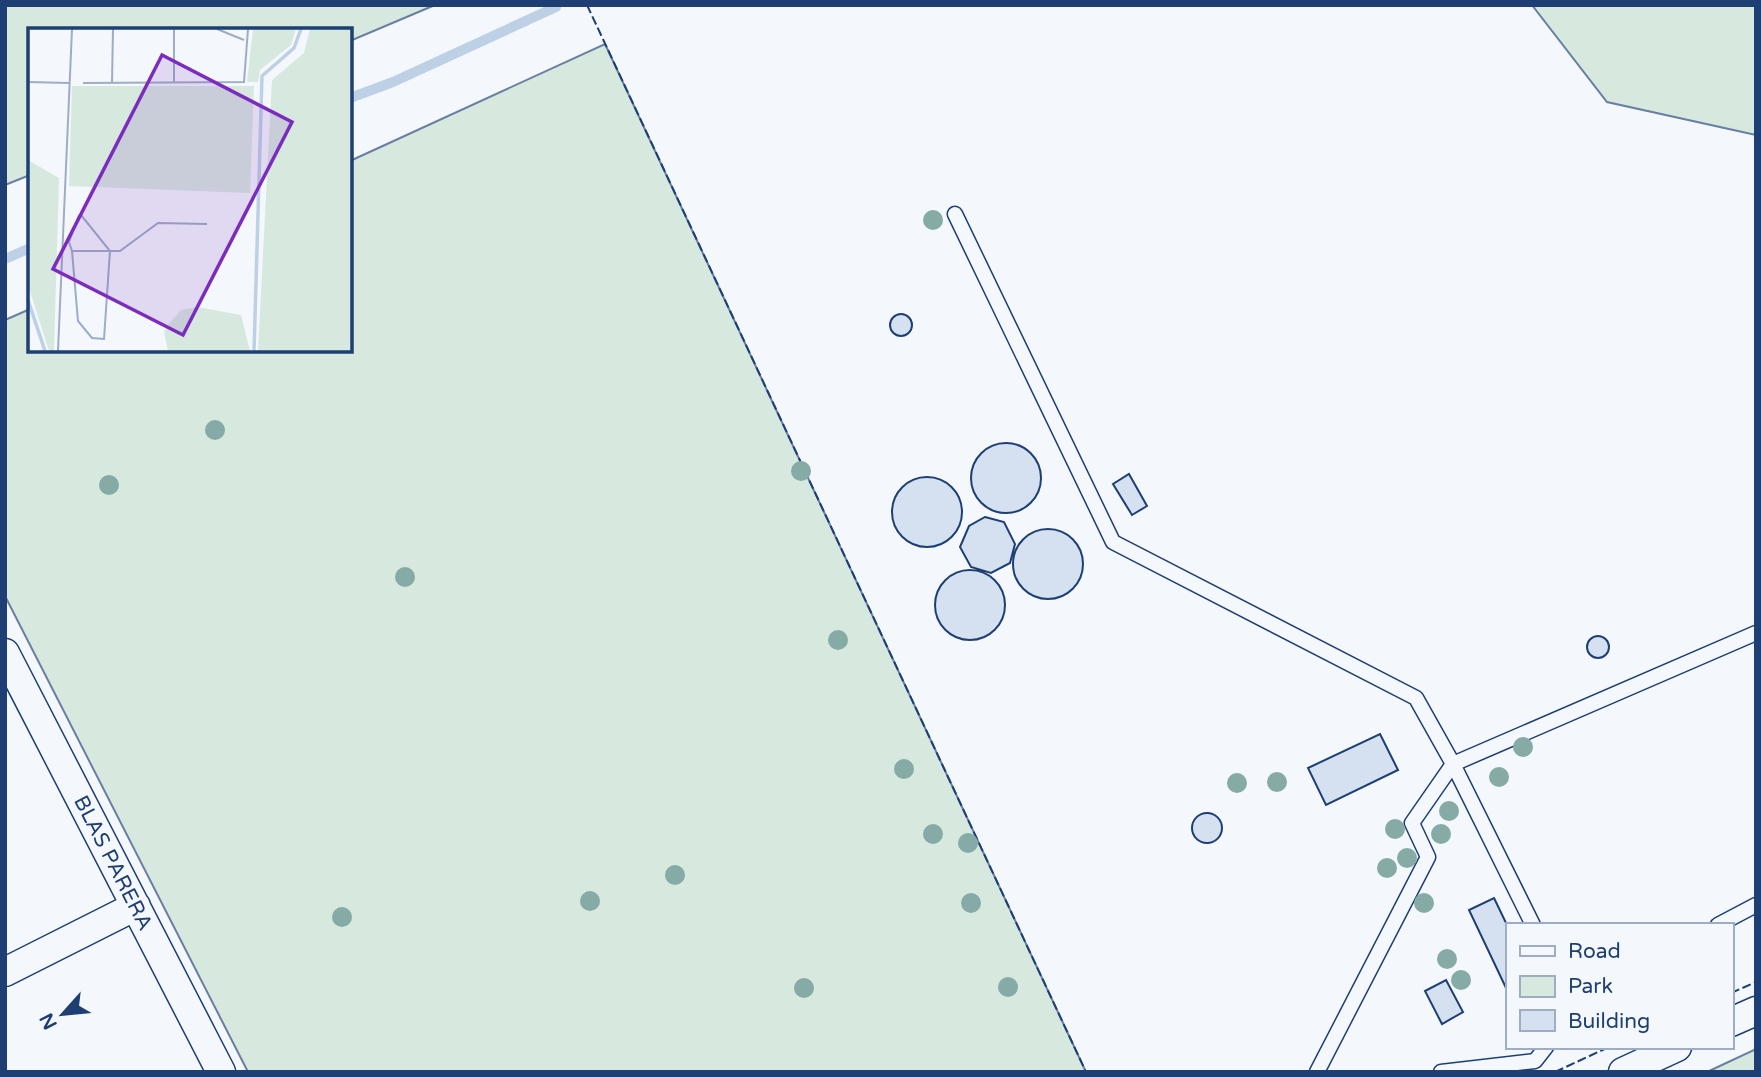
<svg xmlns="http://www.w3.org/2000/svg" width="1761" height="1077" font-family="'Varela Round',sans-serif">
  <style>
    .green { fill: #d7e8df; stroke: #687fa3; stroke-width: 2 }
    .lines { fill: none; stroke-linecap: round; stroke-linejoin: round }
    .stream { stroke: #bed0e5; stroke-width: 10 }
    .building { fill: #d5e0f0; stroke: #1d3f73; stroke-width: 2 }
    .lane-casing { stroke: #1d3f73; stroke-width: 17 }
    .street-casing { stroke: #1d3f73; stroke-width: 31 }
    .lane { stroke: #f4f7fb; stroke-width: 14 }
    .street { stroke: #f4f7fb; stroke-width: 28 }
    .fence { stroke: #1d3f73; stroke-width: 2; stroke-dasharray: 9 3.5; stroke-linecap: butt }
    .tree { fill: #86aba6 }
    .labels { text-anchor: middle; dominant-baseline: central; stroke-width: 5; stroke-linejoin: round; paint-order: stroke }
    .street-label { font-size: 21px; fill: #1d3f73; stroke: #f4f7fb }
    .inset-river { fill: none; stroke: #bed0e5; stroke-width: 3.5 }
    .inset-road { fill: none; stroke: #9eadc5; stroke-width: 2 }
    .view { fill: #7b2cbf; fill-opacity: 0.15; stroke: #7b2cbf; stroke-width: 3.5 }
    .inset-edge { fill: none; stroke: #1d3f73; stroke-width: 3.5 }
  </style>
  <rect width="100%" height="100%" fill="#f4f7fb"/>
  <path class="green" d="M5,5H435L350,41V30H30V175L5,185Z
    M1532,5H1756V135L1607,102Z
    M605,44L1086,1072H248L5,596V320L30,309V350H350V161Z
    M1756,1049V1072H1707Z"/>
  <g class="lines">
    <path class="stream" d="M350,98L393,82L556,7V5
      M5,259L30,248"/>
  </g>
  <path class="building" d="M890 325a11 11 0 1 1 22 0a11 11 0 1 1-22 0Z
    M971 478a35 35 0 1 1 70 0a35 35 0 1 1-70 0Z
    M1129,474L1147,506L1132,515L1113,484Z
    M892 512a35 35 0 1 1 70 0a35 35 0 1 1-70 0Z
    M985,517L1004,522L1015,544L1010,563L991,573L971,567L960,547L969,526Z
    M1013 564a35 35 0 1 1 70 0a35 35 0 1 1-70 0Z
    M935 605a35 35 0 1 1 70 0a35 35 0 1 1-70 0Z
    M1587 647a11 11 0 1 1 22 0a11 11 0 1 1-22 0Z
    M1380,734L1398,770L1326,805L1308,768Z
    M1192 828a15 15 0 1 1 30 0a15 15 0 1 1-30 0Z
    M1494,898L1507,925V990L1469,910Z
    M1446,980L1463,1012L1442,1024L1425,991Z"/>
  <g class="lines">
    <defs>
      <path id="lane" d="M955,214L1113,542L1416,698L1453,764L1533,925
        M1718,925L1756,905
        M1317,1072L1428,857L1412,823L1453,764L1756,633
        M1441,1072L1535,1061L1546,1047"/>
      <path id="street" d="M5,653L221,1072
        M5,972L136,906
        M1731,1022L1756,1011
        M1623,1072L1677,1047"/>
    </defs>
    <use href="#lane" class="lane-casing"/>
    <use href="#street" class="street-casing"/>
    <use href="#lane" class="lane"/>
    <use href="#street" class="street"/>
    <path class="fence" d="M587,5L1086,1072
      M1731,993L1756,982
      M1555,1072L1609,1047"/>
  </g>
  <g class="tree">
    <circle cx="933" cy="220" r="10"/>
    <circle cx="215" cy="430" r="10"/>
    <circle cx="801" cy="471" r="10"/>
    <circle cx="109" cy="485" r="10"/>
    <circle cx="405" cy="577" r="10"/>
    <circle cx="838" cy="640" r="10"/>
    <circle cx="1523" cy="747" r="10"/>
    <circle cx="904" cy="769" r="10"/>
    <circle cx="1499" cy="777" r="10"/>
    <circle cx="1277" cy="782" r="10"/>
    <circle cx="1237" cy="783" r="10"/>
    <circle cx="1449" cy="811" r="10"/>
    <circle cx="1395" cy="829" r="10"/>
    <circle cx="933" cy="834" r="10"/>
    <circle cx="1441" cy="834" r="10"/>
    <circle cx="968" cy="843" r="10"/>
    <circle cx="1407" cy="858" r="10"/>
    <circle cx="1387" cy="868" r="10"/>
    <circle cx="675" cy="875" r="10"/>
    <circle cx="590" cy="901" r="10"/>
    <circle cx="971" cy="903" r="10"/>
    <circle cx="1424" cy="903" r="10"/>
    <circle cx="342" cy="917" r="10"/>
    <circle cx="1447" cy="959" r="10"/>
    <circle cx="1461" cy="980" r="10"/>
    <circle cx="1008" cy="987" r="10"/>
    <circle cx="804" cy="988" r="10"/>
  </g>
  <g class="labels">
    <g class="street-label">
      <text transform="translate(113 863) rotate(63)">BLAS PARERA</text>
    </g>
  </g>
  <g transform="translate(28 28)">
    <rect width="324" height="324" fill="#f4f7fb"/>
    <path d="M225,1H268L263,17L232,42L230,54H219ZM282,1H324V323H230L244,52L276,25ZM44,58H226L222,165L41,158ZM0,132L31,150L26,323H21L0,257ZM169,279L213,287L222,323H140L136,304L140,297L153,282Z" fill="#d7e8df"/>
    <path class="inset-river" d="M0,272L17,323M226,323L234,48L266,20L273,1"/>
    <path class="inset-road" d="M189,1L216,12M0,54L41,55M146,54V1M55,55L216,54L220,1M84,55L85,1M51,187L41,214L44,223H92L130,195L179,196M44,223L50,293L64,310L76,311L82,223L53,187M30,323L44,1"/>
    <path class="view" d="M134,27L264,94L155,307L25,241Z"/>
    <rect width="324" height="324" class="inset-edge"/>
  </g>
  <rect width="1761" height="1077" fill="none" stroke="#1d3f73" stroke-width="14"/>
  <rect x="1506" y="923" width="228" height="126" fill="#f4f7fb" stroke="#9eadc5" stroke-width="2"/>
  <rect x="1520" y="946" width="35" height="10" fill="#f4f7fb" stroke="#9eadc5" stroke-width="2"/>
  <text x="1568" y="958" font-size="21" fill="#1d3f73">Road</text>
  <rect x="1520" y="976" width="35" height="21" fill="#d7e8df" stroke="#9eadc5" stroke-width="2"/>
  <text x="1568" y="993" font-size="21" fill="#1d3f73">Park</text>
  <rect x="1520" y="1010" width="35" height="21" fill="#d5e0f0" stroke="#9eadc5" stroke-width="2"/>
  <text x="1568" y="1028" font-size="21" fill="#1d3f73">Building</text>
  <g transform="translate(63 1014) rotate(243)" stroke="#f4f7fb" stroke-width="5" paint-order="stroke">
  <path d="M0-5L12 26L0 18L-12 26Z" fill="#1d3f73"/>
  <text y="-10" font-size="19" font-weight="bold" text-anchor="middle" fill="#1d3f73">N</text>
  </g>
</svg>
